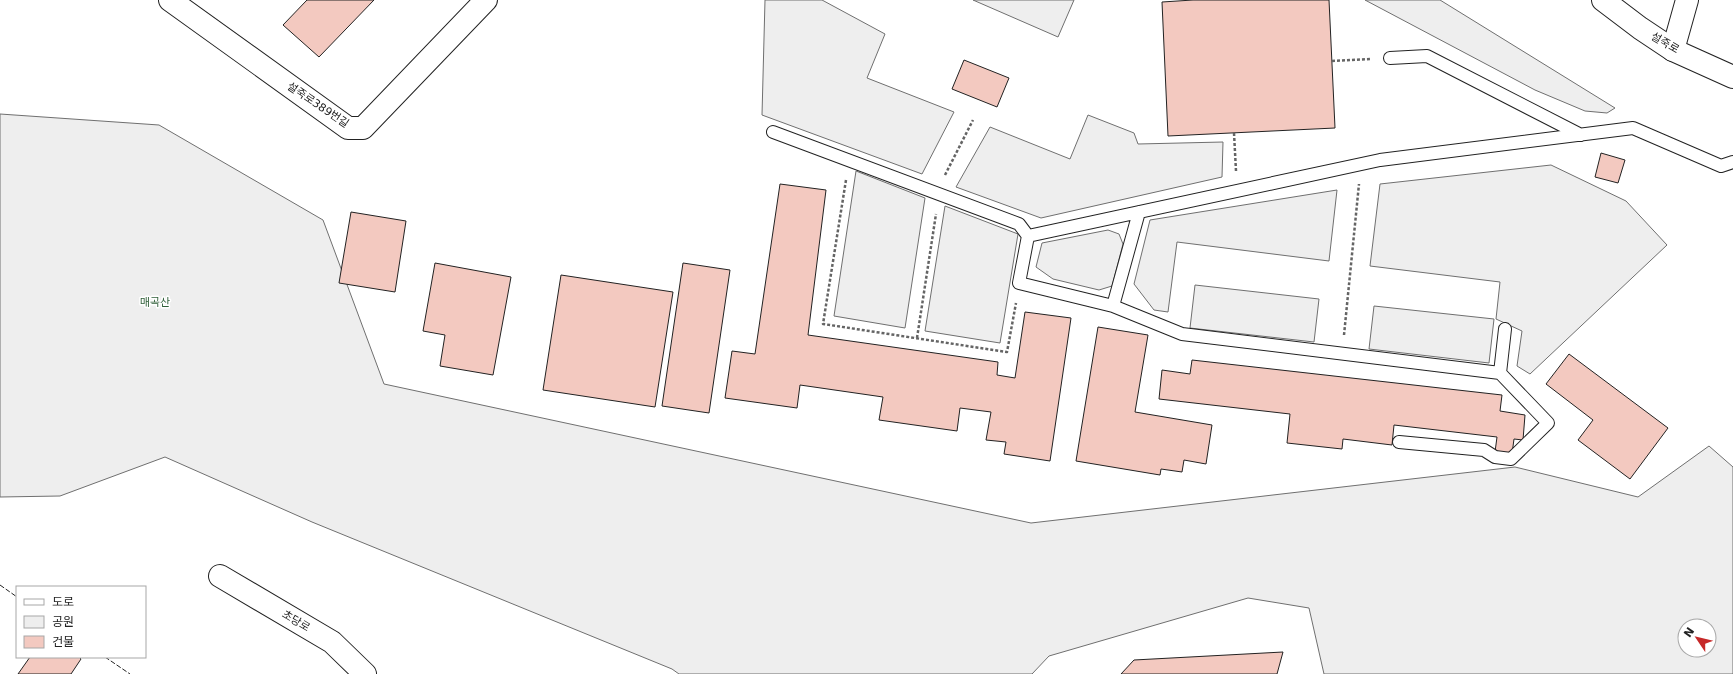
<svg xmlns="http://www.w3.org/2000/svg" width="1733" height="674" font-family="'DejaVu Sans','Noto Sans KR',sans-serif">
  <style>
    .green { fill: #eee; stroke: #6f6f6f; fill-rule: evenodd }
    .building { fill: #f3c9c0; stroke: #222 }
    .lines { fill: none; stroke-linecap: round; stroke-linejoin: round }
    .service-casing { stroke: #222; stroke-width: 14 }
    .minor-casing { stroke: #222; stroke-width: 24 }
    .tertiary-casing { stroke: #222; stroke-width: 24 }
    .secondary-casing { stroke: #222; stroke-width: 24 }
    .path { stroke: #646464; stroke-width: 2.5; stroke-dasharray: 3 2; stroke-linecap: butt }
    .service { stroke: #fff; stroke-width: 12 }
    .minor { stroke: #fff; stroke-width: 22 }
    .tertiary { stroke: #fff; stroke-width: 22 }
    .secondary { stroke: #fff; stroke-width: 22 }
    .fence { stroke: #222; stroke-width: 1; stroke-dasharray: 5 2; stroke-linecap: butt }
    .labels { text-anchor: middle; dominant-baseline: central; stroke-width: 3; stroke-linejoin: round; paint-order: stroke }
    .street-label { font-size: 11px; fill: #222; stroke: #fff }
    .park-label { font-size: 11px; fill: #2f5e38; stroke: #fff }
  </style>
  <rect width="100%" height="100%" fill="#fff"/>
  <path class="green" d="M765,0H822L885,34L867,78L954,112L922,174L762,115Z
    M973,0H1074L1058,37Z
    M1365,0H1440L1615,108L1607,113L1585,111L1535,90Z
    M0,114L159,125L323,220L384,384L1031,523L1515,467L1638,497L1709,446L1733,467V674H1324L1309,608L1248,598L1049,656L1032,674H679L672,669L312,522L165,457L60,496L0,497ZM1685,626H1709V650H1685Z
    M1088,115L1134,133L1138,144L1223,142L1222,177L1041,218L956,187L990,127L1070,159Z
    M1551,165L1626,201L1667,245L1530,374L1517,366L1522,331L1496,319L1500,282L1370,266L1380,184Z
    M856,171L925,198L905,328L834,316Z
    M1337,190L1329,261L1177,242L1168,312L1154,310L1134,284L1150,220Z
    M945,206L1018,234L1000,343L925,331Z
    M1108,230L1119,234L1123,244L1112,286L1099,290L1053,279L1036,267L1042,243Z
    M1195,285L1319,299L1314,342L1190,328Z
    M1374,306L1494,319L1489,363L1369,349Z"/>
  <path class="building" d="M307,0H374L319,57L283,25Z
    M1193,0H1329L1335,128L1168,136L1162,2Z
    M964,60L1009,78L997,107L952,89Z
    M1601,153L1625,160L1618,183L1595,177Z
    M780,184L826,190L808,335L998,362L997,375L1015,378L1025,312L1071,318L1050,461L1004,454L1006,442L986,440L991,412L960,408L957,431L879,420L883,397L800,385L797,408L725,398L732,351L755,354Z
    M351,212L406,221L395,292L339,283Z
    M435,263L511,277L493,375L440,366L445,335L423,331Z
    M683,263L730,270L709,413L662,406Z
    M561,275L673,292L655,407L543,390Z
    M1098,327L1148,335L1135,412L1212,425L1206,464L1184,460L1182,472L1161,469L1160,475L1076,461Z
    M1569,354L1668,428L1630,479L1578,440L1593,420L1546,384Z
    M1192,360L1502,395L1500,411L1525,415L1523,440L1514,439L1512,454L1495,452L1497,437L1394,425L1392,445L1343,439L1342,449L1287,443L1290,414L1159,399L1162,370L1190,374Z
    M1283,652L1277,674H1121L1134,660Z
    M30,657H79L81,659L71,674H18Z"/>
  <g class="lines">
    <defs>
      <path id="service" d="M1390,58L1427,56L1581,135
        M773,132L1019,224L1028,236L1380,160L1633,128L1721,166L1733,162
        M1028,236L1019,283L1113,306L1182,334L1500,373L1548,423L1511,459L1495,457L1484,450L1399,442
        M1113,306L1139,212
        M1500,373L1505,329"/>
      <path id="minor" d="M170,0L348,128H363L486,0
        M220,576L332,642L365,674"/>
      <path id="tertiary" d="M1673,50L1687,0"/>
      <path id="secondary" d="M1603,0L1640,28L1673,50L1733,77"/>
    </defs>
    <use href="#service" class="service-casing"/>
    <use href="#minor" class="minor-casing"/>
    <use href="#tertiary" class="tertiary-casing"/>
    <use href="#secondary" class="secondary-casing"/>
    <path class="path" d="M1332,61L1371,59
      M1234,133L1236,171
      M945,175L973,120
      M846,180L823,324L1007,352L1016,303
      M1344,335L1359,184
      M917,338L936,214"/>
    <use href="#service" class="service"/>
    <use href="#minor" class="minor"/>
    <use href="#tertiary" class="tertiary"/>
    <use href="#secondary" class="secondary"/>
    <path class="fence" d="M0,585L17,597
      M105,657L130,674"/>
  </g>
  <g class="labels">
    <g class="street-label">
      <text transform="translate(1665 43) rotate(30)">설죽로</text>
      <text transform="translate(318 105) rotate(34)">설죽로389번길</text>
      <text transform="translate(296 621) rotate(31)">초당로</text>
    </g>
    <g class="park-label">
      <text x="155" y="302">매곡산</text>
    </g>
  </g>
  <rect x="16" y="586" width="130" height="72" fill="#ffffff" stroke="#a7a7a7"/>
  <rect x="24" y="599" width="20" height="6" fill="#ffffff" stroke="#a7a7a7"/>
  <text x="52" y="606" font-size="12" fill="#222222">도로</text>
  <rect x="24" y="616" width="20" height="12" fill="#eeeeee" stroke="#a7a7a7"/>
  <text x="52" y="626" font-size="12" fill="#222222">공원</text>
  <rect x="24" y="636" width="20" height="12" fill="#f3c9c0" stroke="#a7a7a7"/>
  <text x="52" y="646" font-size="12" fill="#222222">건물</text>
  <g transform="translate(1697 638) rotate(305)"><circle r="19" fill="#ffffff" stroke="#a7a7a7"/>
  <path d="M0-3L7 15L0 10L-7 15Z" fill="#c62828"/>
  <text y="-6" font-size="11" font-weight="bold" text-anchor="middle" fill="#222222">N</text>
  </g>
</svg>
